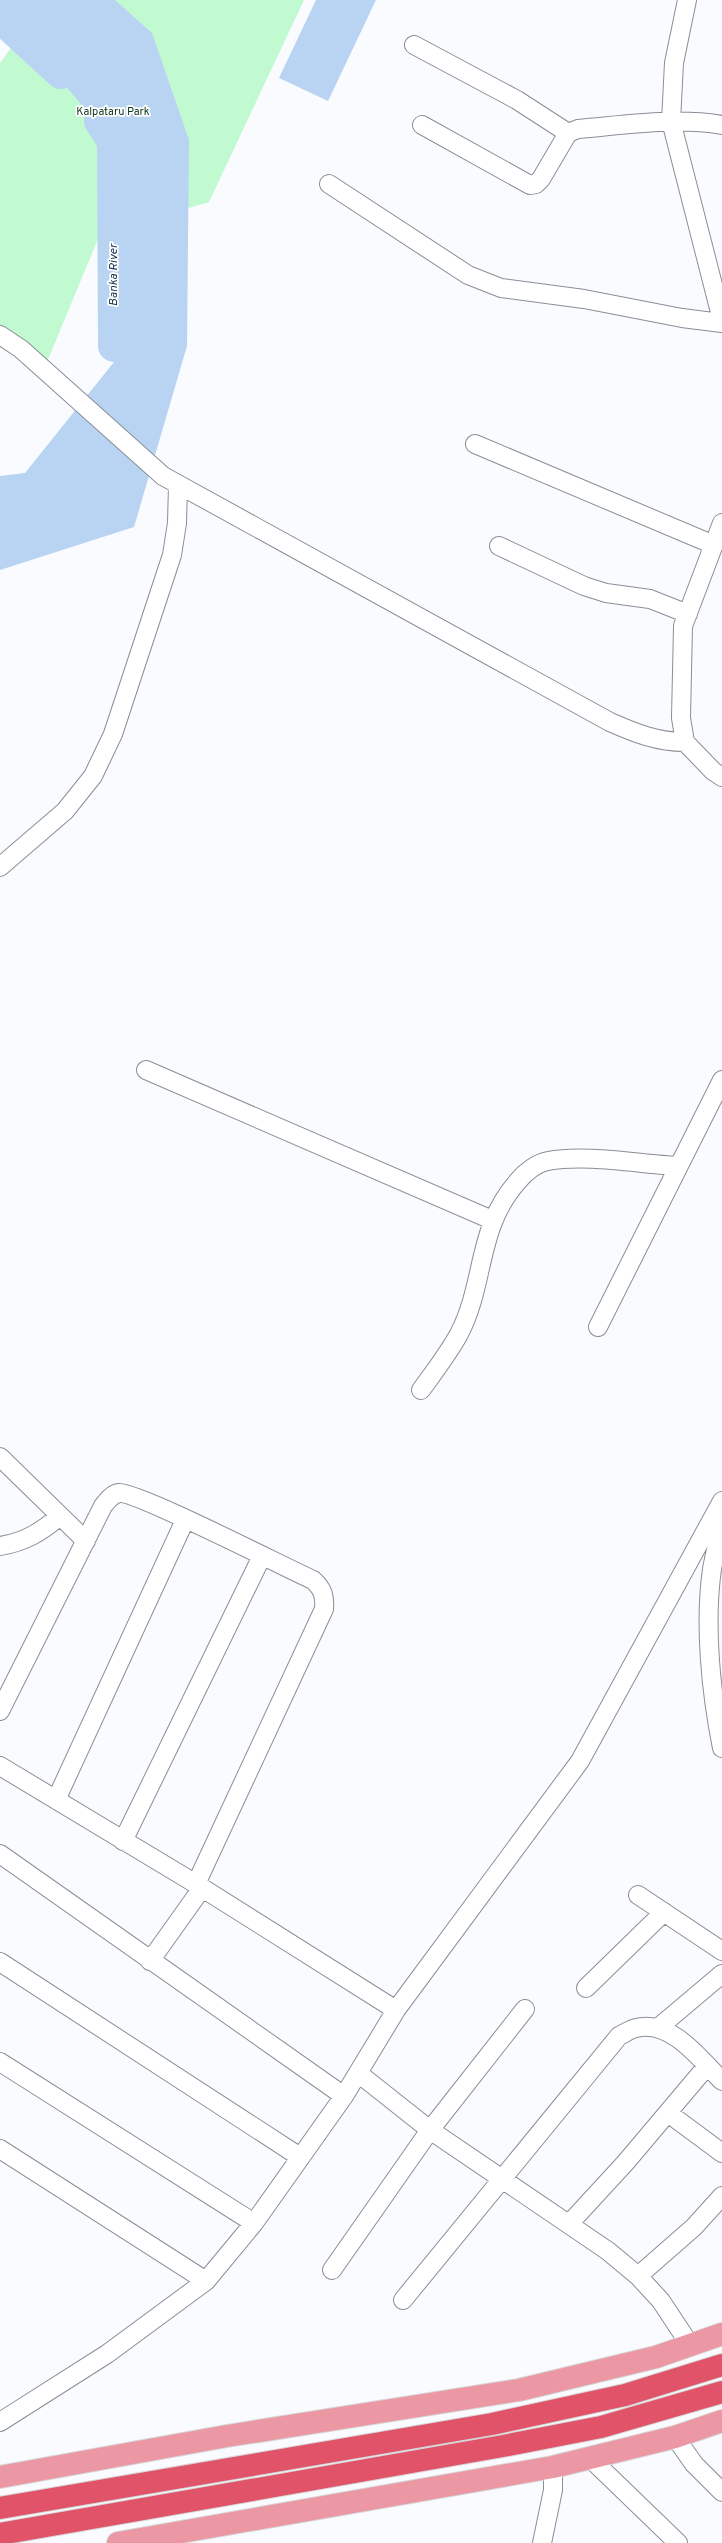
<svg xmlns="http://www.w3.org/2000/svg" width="722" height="2543" font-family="Overpass,sans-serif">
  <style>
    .park { fill: #c1f9d1 }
    .water { fill: #b9d4f2 }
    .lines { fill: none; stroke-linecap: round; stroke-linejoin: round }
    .river { stroke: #b9d4f2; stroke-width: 32 }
    .minor-casing { stroke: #898e97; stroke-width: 20 }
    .major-casing { stroke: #d6d7d7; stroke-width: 24 }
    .highway-casing { stroke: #d6d7d7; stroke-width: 24 }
    .minor { stroke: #fff; stroke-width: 18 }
    .major { stroke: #ec98a4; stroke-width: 22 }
    .highway { stroke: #e05368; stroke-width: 22 }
    .labels { text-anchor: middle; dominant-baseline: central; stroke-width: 3.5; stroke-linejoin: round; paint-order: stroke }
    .park-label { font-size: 11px; fill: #0b341c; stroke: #fff }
    .water-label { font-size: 12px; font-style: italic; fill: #13304d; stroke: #fff }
  </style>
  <rect width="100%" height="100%" fill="#f9fbff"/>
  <path class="park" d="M34,0H304L209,202L100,234L47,362L0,328V63L41,7Z"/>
  <path class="water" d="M0,0H115L152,33L189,140L187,346L134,527L0,570V476L25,473L114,362L113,141L0,10Z
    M316,0H376L328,101L279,78Z"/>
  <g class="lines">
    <path class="river" d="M0,17L61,73
      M100,121L113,141L114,346"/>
    <defs>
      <path id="minor" d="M687,0L674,63L671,121L722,320
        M414,45L517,100L568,133
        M422,125L530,185L536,184L541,179L568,133L578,129C626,125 675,117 722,125
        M329,184L468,275L501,288L584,299L682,318L722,323
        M0,335L21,349L163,476L610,722C635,733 657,742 685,742
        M475,444L714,545
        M722,523L683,626L681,718L685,742L713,771L722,777
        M499,546L584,586L606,593L650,599L688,614
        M0,867L65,811L93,776L113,734L172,555L177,523L178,485
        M146,1070L492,1220
        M598,1327L722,1080
        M421,1390C434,1372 448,1354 459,1334C486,1282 476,1228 518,1181C525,1172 537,1163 548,1161C585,1154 639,1164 678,1166
        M0,1457L86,1541
        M722,1522C719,1537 715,1553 712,1569C704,1625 711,1693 722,1748
        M0,1546C25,1542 41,1532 60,1516
        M0,1711L103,1506C107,1501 112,1494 119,1493C136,1491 286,1568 313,1580C323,1589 325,1596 324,1609L196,1884
        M0,1766L196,1884L396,2010
        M56,1800L185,1520
        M123,1841L262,1556
        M0,1854L344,2096
        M638,1895L722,1951
        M150,1961L202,1888
        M0,1962L300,2157
        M586,1988L664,1912
        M658,2028L722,1974
        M0,2062L254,2223
        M358,2073L430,2130L608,2251L638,2276L661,2301L690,2345
        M668,2113L722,2153
        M0,2149L206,2281
        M569,2224L626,2162L707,2066
        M332,2270L430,2130L525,2009
        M638,2276L694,2227L722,2196
        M403,2300L619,2036C625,2033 631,2029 636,2028C671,2019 701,2060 722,2081
        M0,2422L107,2354L206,2281L254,2223L344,2096L396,2010L580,1761L722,1501
        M675,2437L694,2464L722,2492
        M590,2458L678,2543
        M542,2543L553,2490V2467"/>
      <path id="major" d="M0,2477L227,2436L519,2390L656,2357L722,2334
        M118,2543L553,2467L675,2437L722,2421"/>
      <path id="highway" d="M0,2508L492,2424L625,2395L722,2365
        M0,2534L503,2446L601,2427L722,2392"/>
    </defs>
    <use href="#minor" class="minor-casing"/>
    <use href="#major" class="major-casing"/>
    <use href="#highway" class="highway-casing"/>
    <use href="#minor" class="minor"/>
    <use href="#major" class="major"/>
    <use href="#highway" class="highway"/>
  </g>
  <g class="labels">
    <g class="park-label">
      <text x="113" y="112">Kalpataru Park</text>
    </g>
    <g class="water-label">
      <text transform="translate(114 275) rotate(-90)">Banka River</text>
    </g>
  </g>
</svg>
